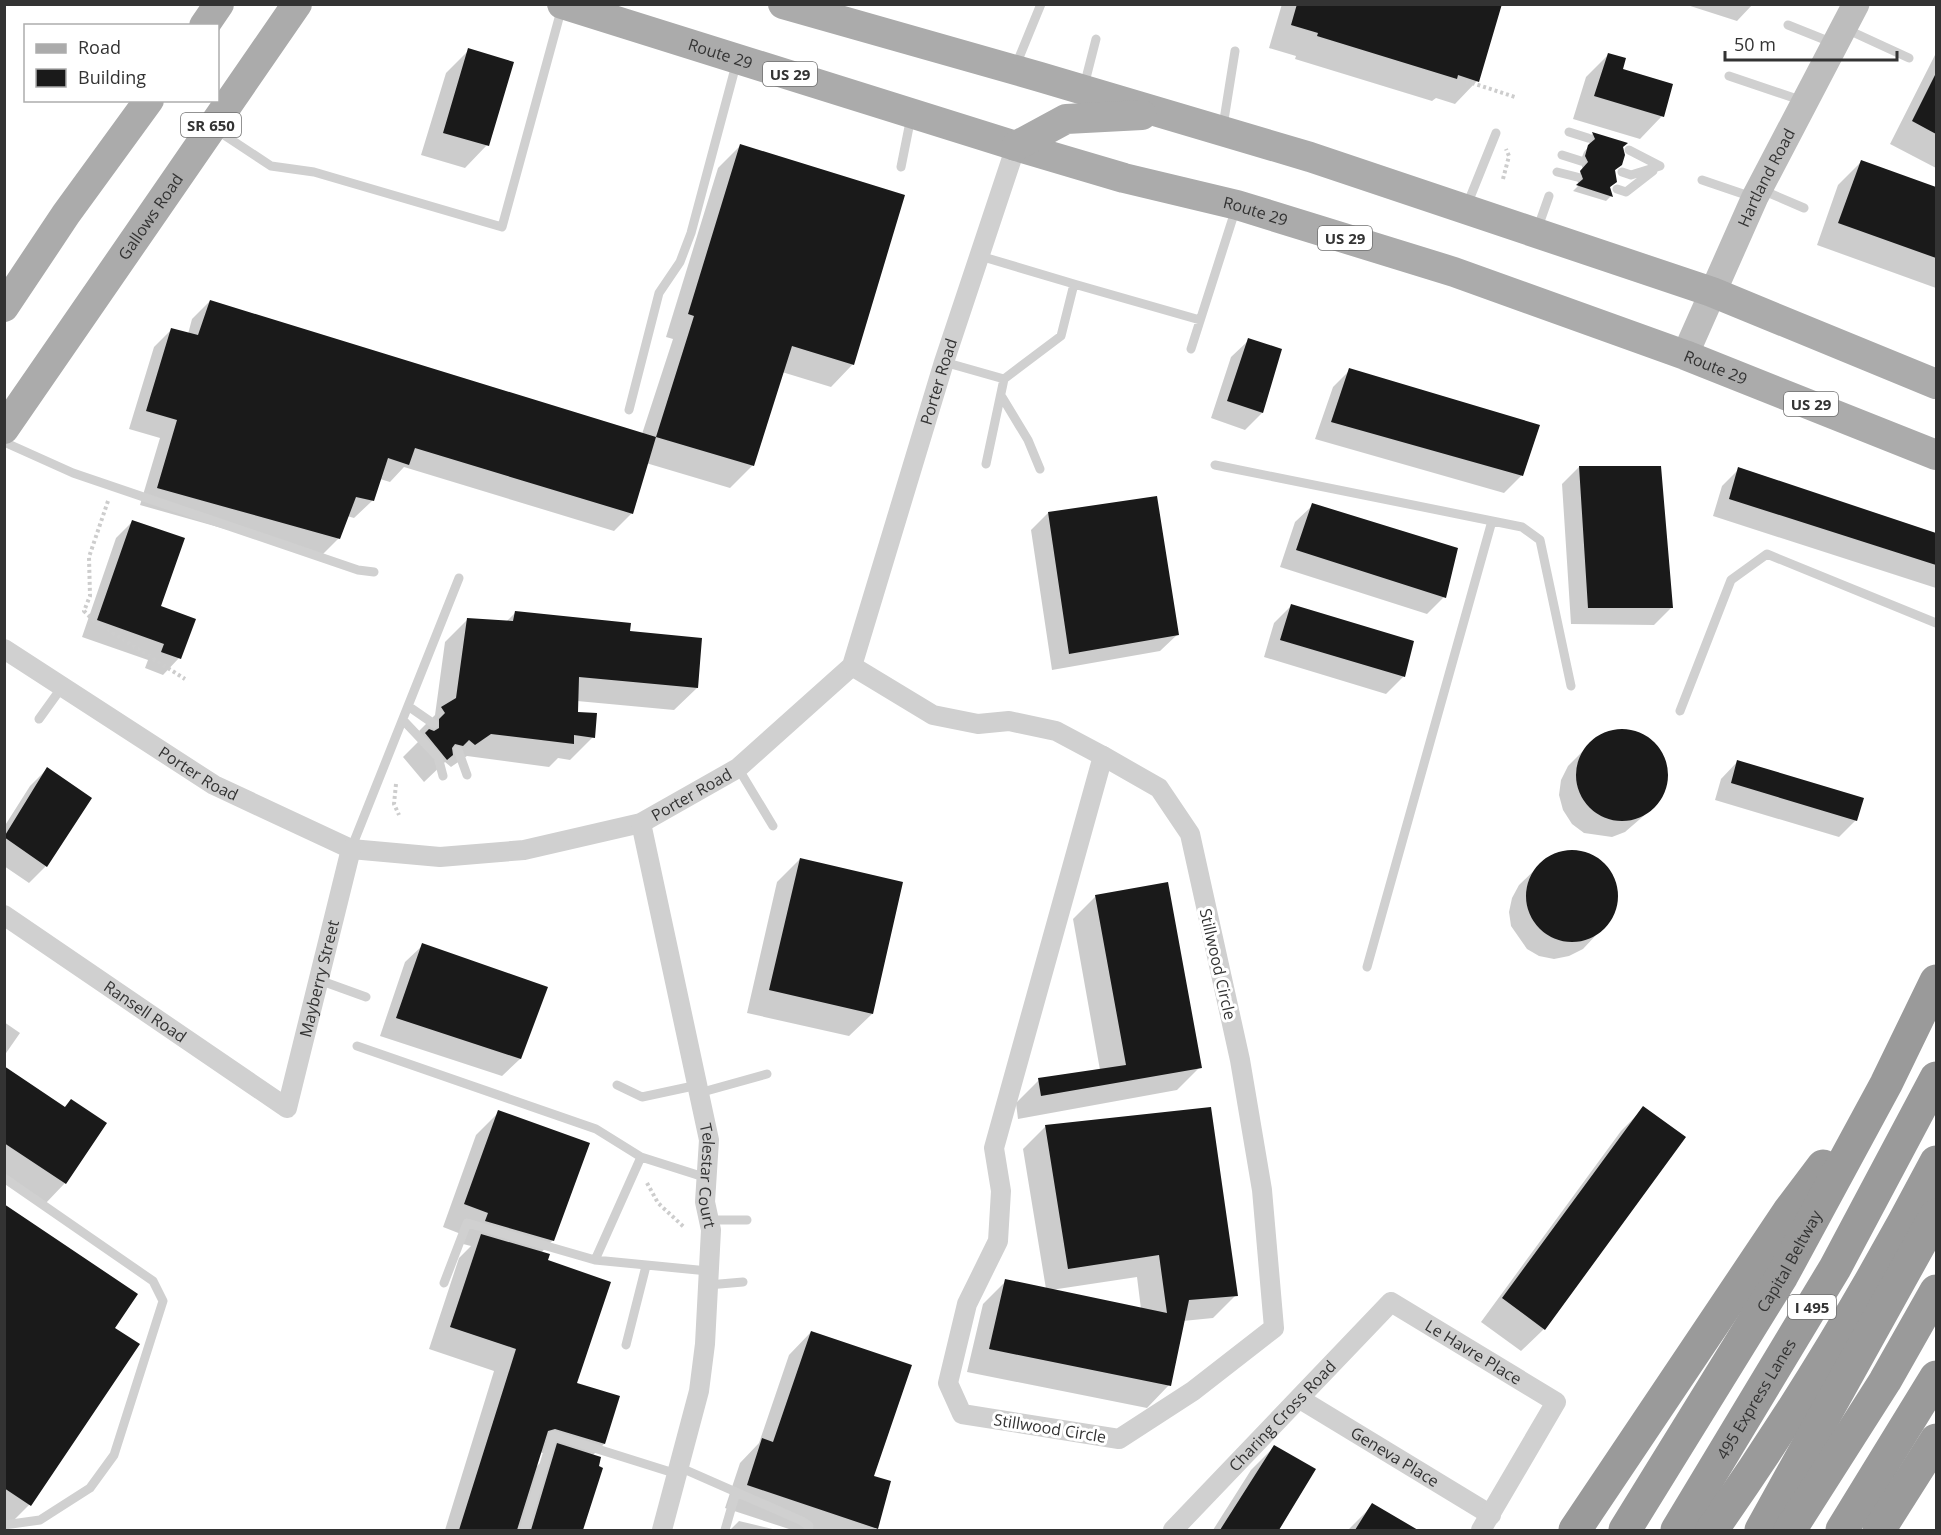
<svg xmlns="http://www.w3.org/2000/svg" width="1941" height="1535" font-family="'Open Sans',sans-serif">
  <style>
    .shadow { fill: #0003; fill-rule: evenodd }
    .building { fill: #1a1a1a }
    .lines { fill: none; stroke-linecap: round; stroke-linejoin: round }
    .path { stroke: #cdcdcd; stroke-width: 4; stroke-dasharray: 3 3; stroke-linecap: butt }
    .lane { stroke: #d0d0d0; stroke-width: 9 }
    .street { stroke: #d0d0d0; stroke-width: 20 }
    .secondary { stroke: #bdbdbd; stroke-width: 27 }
    .primary { stroke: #ababab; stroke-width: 30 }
    .highway { stroke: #9a9a9a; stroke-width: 33 }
    .labels { text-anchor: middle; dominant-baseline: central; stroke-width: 6; stroke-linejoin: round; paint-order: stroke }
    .shield { fill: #fff; stroke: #707070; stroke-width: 1.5 }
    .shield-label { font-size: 15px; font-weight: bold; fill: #333 }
    .street-label { font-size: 16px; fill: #333; stroke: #fff }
  </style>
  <rect width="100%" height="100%" fill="#fff"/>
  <path class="shadow" d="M1282,4H1501L1477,81L1455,104L1436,98L1432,101L1295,59L1296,56L1269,48Z
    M1684,4H1753L1737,21Z
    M469,50L487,145L465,168L421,155L446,73Z
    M1936,53V168L1890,144Z
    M1609,54L1662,116L1640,139L1573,119L1586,77Z
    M1592,134L1625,144L1621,148V165L1614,171L1615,182L1609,188L1611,196L1606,201L1573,191L1579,185L1576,178L1583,169L1580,162L1584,152L1590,145L1588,139Z
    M740,146L853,364L831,387L782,372L753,465L730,488L646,463L632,513L614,531L404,467L390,482L380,479L372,501L354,518L347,516L339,538L321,556L140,505L160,438L129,429L154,347L172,329L188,334L192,319L210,301L642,434L673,339L666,337L718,168Z
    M1861,162L1936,189V288L1817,245L1838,185Z
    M1249,340L1262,413L1245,430L1211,418L1231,357Z
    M1350,370L1538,426L1521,476L1504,493L1315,439L1333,387Z
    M1579,467L1671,608L1654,625L1571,624L1562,484Z
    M1739,469L1936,536V588L1713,516L1722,486Z
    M1313,505L1444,597L1427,614L1280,567L1295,522Z
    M1048,513L1178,634L1160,651L1052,670L1031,530Z
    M133,521L159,607L194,620L179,658L163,675L145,668L148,660L82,637L116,538Z
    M1291,606L1412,642L1403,677L1386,694L1264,657L1274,623Z
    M516,612L629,632L697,688L674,710L577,701L576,713L593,737L570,760L558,758L549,767L467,756L451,767L445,762L424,782L403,757L423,737L419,731L435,715L445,642L468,619L506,622Z
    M1627,730L1642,734L1654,742L1662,754L1667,767V781L1663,795L1655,806L1625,832L1612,837L1584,833L1572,824L1563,810L1559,795L1561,780L1568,766L1597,737L1611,731Z
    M1738,761L1856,820L1839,837L1715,800L1721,779Z
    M47,769L46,866L29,883L4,866V827L30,786Z
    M1575,850L1589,854L1602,862L1612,874L1617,889L1616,904L1611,919L1583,949L1569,956L1554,959L1539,956L1527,949L1511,926L1509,912L1512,898L1519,885L1547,858L1560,852Z
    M800,859L872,1014L849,1036L747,1013L777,882Z
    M1096,896L1200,1067L1177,1090L1018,1119L1016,1103L1039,1080L1100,1070L1073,919Z
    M423,945L546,988L520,1059L502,1076L380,1036L405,962Z
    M4,1022L20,1033L4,1056Z
    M4,1068L64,1108L71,1101L105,1124L65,1183L45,1204L4,1176Z
    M1644,1108L1544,1329L1521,1351L1481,1322L1621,1131Z
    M499,1112L553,1240L541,1253L546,1261L575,1384L604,1444L592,1456L597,1467L601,1469L581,1530H445L494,1371L429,1349L459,1258L471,1246L463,1244L466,1236L443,1227L476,1135ZM540,1452L548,1455L535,1468Z
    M1046,1126L1236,1295L1213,1318L1183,1321L1169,1385L1147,1408L967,1372L983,1304L1006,1281L1046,1289L1023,1149ZM1137,1277L1141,1309L1051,1290Z
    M4,1206L113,1328L29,1505L4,1530Z
    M811,1332L872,1477L889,1482L875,1530H792L725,1508L740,1463L759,1443L789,1355Z
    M1274,1447L1314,1470L1278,1530H1213L1251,1470Z
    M1373,1505L1414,1530H1348Z
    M739,1521L777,1530H730Z"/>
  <path class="building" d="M1297,4H1502L1479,82L1458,75L1457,79L1317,36L1318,33L1291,25Z
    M468,48L514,62L489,146L443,133Z
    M1608,53L1626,58L1623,69L1673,84L1664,117L1594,96Z
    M1936,73V134L1912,121Z
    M1592,132L1628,143L1623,147L1625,155L1622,165L1615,170L1617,182L1610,187L1613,197L1576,185L1583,179L1580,171L1588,162L1585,156L1588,145L1595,139Z
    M740,144L905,195L854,365L792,346L754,466L656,437L694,316L688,314Z
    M1861,160L1936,187V258L1838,223Z
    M210,300L656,437L633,514L415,448L409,465L388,458L374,501L356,497L340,539L157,488L177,420L146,411L171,328L198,335Z
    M1248,338L1282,349L1263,413L1227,401Z
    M1349,368L1540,425L1523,476L1331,422Z
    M1579,466H1661L1673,608H1588Z
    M1738,467L1936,533V565L1729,499Z
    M1157,496L1179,635L1069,654L1048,512Z
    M1312,503L1458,548L1446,598L1296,550Z
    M132,520L185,538L161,606L196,619L181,659L161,652L164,644L97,620Z
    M1291,604L1414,641L1405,677L1280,640Z
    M515,611L631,623L630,631L702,638L698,688L579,677L578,712L597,713L595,738L574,735V744L491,734L475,745L469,740L463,746L455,744L452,748L453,755L447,760L425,733L429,729L434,731L439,728V719L445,713L441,707L456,698L467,618L513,621Z
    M1576 775a46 46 0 1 1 92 0a46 46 0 1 1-92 0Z
    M1737,760L1864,798L1857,821L1731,783Z
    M47,767L92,798L47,867L4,837Z
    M1526 896a46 46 0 1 1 92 0a46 46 0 1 1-92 0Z
    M800,858L903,882L873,1014L769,990Z
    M1168,882L1202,1068L1041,1096L1038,1078L1126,1065L1095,895Z
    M422,943L548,987L521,1059L396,1018Z
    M4,1066L65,1107L71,1099L107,1123L66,1184L4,1143Z
    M1643,1106L1686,1137L1545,1330L1502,1298Z
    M1211,1107L1238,1296L1189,1300L1171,1386L989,1349L1005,1279L1167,1313L1159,1255L1068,1269L1045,1125Z
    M498,1110L590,1143L554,1241L485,1221L488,1213L464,1204Z
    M4,1204L138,1294L115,1328L140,1344L31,1506L4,1488Z
    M481,1234L550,1254L548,1260L611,1282L577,1383L620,1396L605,1444L555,1429L548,1431L517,1530H459L516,1349L450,1327Z
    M811,1331L912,1365L874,1476L891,1481L878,1529L747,1485L762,1438L773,1442Z
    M557,1443L601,1457L599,1466L603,1468L583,1530H531Z
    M1274,1445L1316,1469L1279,1530H1220Z
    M1372,1503L1418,1530H1355Z"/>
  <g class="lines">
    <path class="path" d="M1466,81L1515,97
      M1503,179L1509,156L1506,149
      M108,501L89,557L90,596L84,611L94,621L185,679
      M396,784L394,804L399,815
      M647,1183L658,1203L685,1228"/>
    <path class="lane" d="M1788,25L1833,43
      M1846,29L1909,58
      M1016,65L1041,4
      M1729,76L1803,101
      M1084,86L1096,39
      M1223,126L1235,51
      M215,129L271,166L314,172L502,227L562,7
      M1569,132L1588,138
      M1562,155L1581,161
      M901,167L911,117
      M1557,172L1577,177
      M1622,172L1631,175L1660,166L1629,150
      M1702,180L1752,197
      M1617,189L1626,192L1653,171
      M1762,190L1804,208
      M1467,205L1496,133
      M1537,230L1549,196
      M980,256L1074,284L1061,336L1004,379L986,464
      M1074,284L1200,320
      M1191,349L1236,208
      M944,362L1004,379
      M1002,397L1028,440L1040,469
      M629,410L659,293L680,262L691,233L737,61
      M4,442L73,473L358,570L374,572
      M1215,465L1522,527L1540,540L1571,686
      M408,706L434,724
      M1680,711L1731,580L1767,554L1936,623
      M39,719L62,687
      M403,720L438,757L443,776
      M458,750L467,775
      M738,768L773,826
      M351,849L459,578
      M1367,967L1492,521
      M319,980L366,997
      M357,1046L596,1129L641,1157L707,1178
      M617,1085L642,1097L698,1085
      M699,1093L767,1074
      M641,1157L595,1260L708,1271
      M4,1178L153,1281L163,1301L114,1455L90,1488L54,1511L40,1520L4,1525
      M708,1220H747
      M444,1283L467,1223L595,1260
      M708,1285L743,1282
      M626,1345L646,1266
      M679,1467L802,1521L809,1526L808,1530
      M524,1530L553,1435L677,1474
      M725,1530L736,1492"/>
    <g class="street">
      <path id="s1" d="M4,649L214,785L351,849L440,857L524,850L641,823L738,768L852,666L944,362L1016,146"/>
      <path d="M852,666L933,715L978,724L1009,721L1056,731L1103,756"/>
      <path d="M1103,756L1159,788L1190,834L1240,1060L1262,1190L1274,1328L1193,1391L1119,1439L962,1414L948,1383L967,1304L998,1241L1001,1191L994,1148Z"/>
      <path id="s2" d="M641,823L709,1140L705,1202L711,1230L705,1344L699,1391L662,1530"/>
      <path id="s3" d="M4,915L287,1108L351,849"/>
      <path id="s4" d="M1300,1399L1491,1515"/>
      <path id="s5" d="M1173,1530L1391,1302L1556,1402L1481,1530"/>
    </g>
    <path class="secondary" id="s6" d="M1685,355L1755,197L1856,4"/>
    <g class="primary">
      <path id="s7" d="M562,4L1016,146L1124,178L1237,205L1454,272L1685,355L1936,455"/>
      <path d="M783,4L1040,77L1310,157L1712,292L1936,384"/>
      <path d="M204,26L219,4"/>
      <path d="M1016,146L1066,119L1142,115"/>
      <path d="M4,307L66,214L149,100"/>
      <path id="s8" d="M4,429L297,4"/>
    </g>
    <g class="highway">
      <path d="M1575,1530L1789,1211L1823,1166"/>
      <path id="s9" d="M1625,1530L1782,1276L1886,1084L1936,981"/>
      <path id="s10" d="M1677,1530L1835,1268L1936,1078"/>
      <path d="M1712,1530C1795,1412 1869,1290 1936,1162"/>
      <path d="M1761,1530L1936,1215"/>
      <path d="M1790,1530L1885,1381L1936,1291"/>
      <path d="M1842,1530L1936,1377"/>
      <path d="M1879,1530L1936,1440"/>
    </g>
  </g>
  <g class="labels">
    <g class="shield">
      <rect x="763" y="62" width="54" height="24" rx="4.5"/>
      <rect x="181" y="113" width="60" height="24" rx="4.5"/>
      <rect x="1318" y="226" width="54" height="24" rx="4.5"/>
      <rect x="1784" y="392" width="54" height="24" rx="4.5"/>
      <rect x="1788" y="1295" width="48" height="24" rx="4.5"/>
    </g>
    <g class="shield-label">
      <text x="790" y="74">US 29</text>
      <text x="211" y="125">SR 650</text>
      <text x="1345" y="238">US 29</text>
      <text x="1811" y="404">US 29</text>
      <text x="1812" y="1307">I 495</text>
    </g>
    <g class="street-label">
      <text stroke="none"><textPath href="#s7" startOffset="166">Route 29</textPath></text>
      <text stroke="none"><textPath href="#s6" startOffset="195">Hartland Road</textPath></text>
      <text stroke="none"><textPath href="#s7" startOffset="724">Route 29</textPath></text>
      <text stroke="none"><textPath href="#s8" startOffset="258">Gallows Road</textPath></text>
      <text stroke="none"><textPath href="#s7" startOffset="1210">Route 29</textPath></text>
      <text stroke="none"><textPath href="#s1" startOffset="1257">Porter Road</textPath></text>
      <text stroke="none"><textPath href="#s1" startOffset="231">Porter Road</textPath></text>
      <text stroke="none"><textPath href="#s1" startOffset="753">Porter Road</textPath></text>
      <text transform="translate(1218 964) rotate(77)">Stillwood Circle</text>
      <text stroke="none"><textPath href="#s3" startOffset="476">Mayberry Street</textPath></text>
      <text stroke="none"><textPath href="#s3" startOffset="171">Ransell Road</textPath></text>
      <text stroke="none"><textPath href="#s2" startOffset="360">Telestar Court</textPath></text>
      <text stroke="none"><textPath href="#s9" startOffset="315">Capital Beltway</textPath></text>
      <text stroke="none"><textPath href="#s5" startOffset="412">Le Havre Place</textPath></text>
      <text stroke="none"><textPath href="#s10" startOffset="153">495 Express Lanes</textPath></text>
      <text stroke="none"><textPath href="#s5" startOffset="158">Charing Cross Road</textPath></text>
      <text transform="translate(1050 1428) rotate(9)">Stillwood Circle</text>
      <text stroke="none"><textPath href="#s4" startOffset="111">Geneva Place</textPath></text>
    </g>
  </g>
  <rect width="1941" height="1535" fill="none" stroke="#333333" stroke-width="12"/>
  <rect x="24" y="24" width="195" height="78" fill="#ffffff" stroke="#adadad" stroke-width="1.5"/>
  <rect x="36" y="44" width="30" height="9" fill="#ababab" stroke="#adadad" stroke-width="1.5"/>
  <text x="78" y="54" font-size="18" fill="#333333">Road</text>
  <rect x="36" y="69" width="30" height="18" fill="#1a1a1a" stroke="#adadad" stroke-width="1.5"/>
  <text x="78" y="84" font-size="18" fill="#333333">Building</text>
  <path d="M1725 51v9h172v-9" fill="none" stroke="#333333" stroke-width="3"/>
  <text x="1734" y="51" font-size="18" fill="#333333" stroke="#ffffff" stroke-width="4.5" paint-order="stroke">50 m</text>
</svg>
